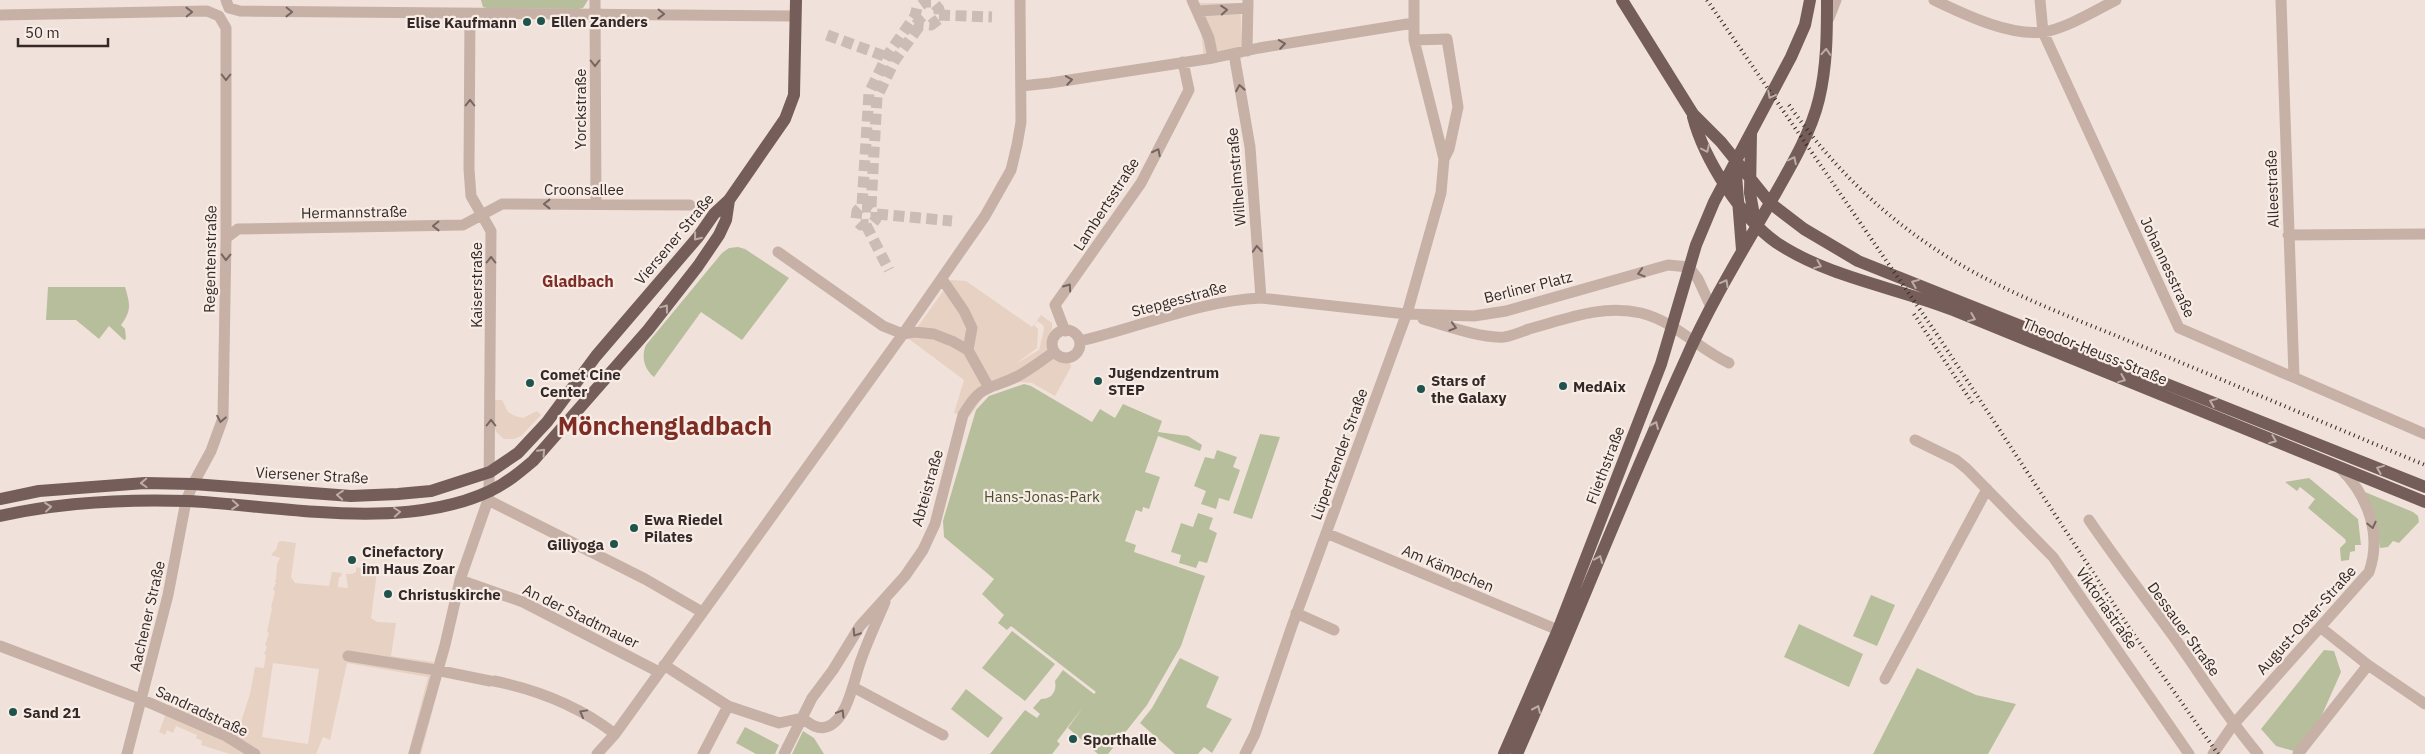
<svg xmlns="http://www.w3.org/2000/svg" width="2425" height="754" font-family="'IBM Plex Sans',sans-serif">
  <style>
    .green { fill: #b7be9b }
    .plaza { fill: #e7d1c2; fill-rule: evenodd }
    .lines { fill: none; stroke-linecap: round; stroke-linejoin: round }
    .minor-tunnel { stroke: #cabdb6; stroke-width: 11; stroke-dasharray: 11 5.5; stroke-linecap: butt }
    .minor { stroke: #c7b1a7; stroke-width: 11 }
    .major { stroke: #755e59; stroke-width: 12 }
    .rail { stroke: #342927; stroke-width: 4; stroke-dasharray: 1 4; stroke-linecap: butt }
    .oneway { stroke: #766661 }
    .oneway2 { stroke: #bdada7 }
    .poi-dot { fill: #1f534e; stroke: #f8ede6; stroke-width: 2 }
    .labels { text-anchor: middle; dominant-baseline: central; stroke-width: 4.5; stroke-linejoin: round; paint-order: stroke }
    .poi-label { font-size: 15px; font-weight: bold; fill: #342927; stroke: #f8ede6; text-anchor: start }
    .street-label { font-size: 15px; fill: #342927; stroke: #f8ede6 }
    .park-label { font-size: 15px; fill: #49512c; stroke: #f8ede6 }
    .neighbourhood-label { font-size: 16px; font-weight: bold; fill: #7e2d25; stroke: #f8ede6 }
    .town-label { font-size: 25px; font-weight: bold; fill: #7e2d25; stroke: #f8ede6 }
  </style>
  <rect width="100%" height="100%" fill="#f0e2da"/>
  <path class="green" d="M481,0H588L583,8L578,9L487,8L483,7Z
    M738,247L745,249L789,278L742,340L701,312L654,377C644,369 641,356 646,345L722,253L729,248Z
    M48,287H125C130,304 132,310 121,325L125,329L126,339L124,340L109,326L99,339L76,320H46Z
    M1024,384L1031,386L1092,422L1100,409L1115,418L1123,404L1162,421L1158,432L1188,436L1202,445L1200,451L1158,436L1145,472L1160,477L1149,509L1143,507L1142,512L1136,510L1125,541L1136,545L1134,552L1205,576L1181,646L1147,705L1108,754H1098L1068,728L1083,707L1057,741L1060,744L1052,754H990L1025,710L1037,718L1040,714L1033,708L1041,699C1052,699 1057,691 1055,681L1063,670L1094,694L1096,692L1011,626L1007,630L998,623L1004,615L982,594L994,579L944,537L943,521L976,410L989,396Z
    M1260,434L1280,437L1252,519L1233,513Z
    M1217,450L1237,457L1233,467L1240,470L1229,501L1219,498L1216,509L1201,504L1206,491L1194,486L1205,457L1214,459Z
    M2309,478L2358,519L2361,545H2355V551L2350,552L2349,560L2341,561L2340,548L2346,542L2345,539L2308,508L2315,499L2300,487L2297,491L2285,482Z
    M2365,492L2413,512L2418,516L2419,522L2399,543L2393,541L2388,547L2380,548L2378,533Z
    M1198,513L1213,518L1209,529L1217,533L1207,563L1199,561L1196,568L1179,563L1181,555L1171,552L1181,523L1193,527Z
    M1871,595L1895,605L1877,646L1853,636Z
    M1799,624L1863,654L1849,687L1784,657Z
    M1012,631L1055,664L1025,701L982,668Z
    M2324,650L2334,651L2341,672L2317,726L2297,752L2276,746L2261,729Z
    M1180,658L1219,677L1206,707L1232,719L1212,753L1204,747L1198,754H1175L1140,723L1152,708Z
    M1917,668L1976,695L2016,704L1988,754H1873Z
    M966,689L1003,718L988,738L951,709Z
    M745,727L779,745L775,754H756L736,743Z
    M803,731L814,738L824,754H792Z"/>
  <path class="plaza" d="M1197,3H1240L1243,58L1205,64Z
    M951,280L966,281L1032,327L1041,315L1052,323V329L1047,339L1048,352L1058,362L1070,363L1071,367L1055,396L1032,383L1021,382L1004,386L984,396L969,417L954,413L964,380L909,339ZM1037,321L1043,325L1044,329L1039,350L1014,365L1037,348L1038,329L1034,325Z
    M495,400H502L508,412L515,416L523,418L537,411L541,415L521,436L514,439H504L496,432L495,428Z
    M282,541L296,543L291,577L295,583L329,586L332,572L342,573L341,577H339L338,587L348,588L346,574H352L356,572V567L361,568V571L377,572L371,618L377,622L396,623L391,656L434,662L433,669L443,672L421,754H408L428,677L347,663L330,740L323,737L316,754H230L201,745L202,741L196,738L197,735L176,726L173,733L167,730L165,735L159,732L174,692L176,698L240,725L250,694L255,667L264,668L266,655L264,654L267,647L265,645L269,633L267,632L272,608L271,607L275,592L273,589L276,583L274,580H276L277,564L280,558L271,555L277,548L278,542ZM273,663L319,669L308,744L262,737Z"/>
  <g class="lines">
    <path class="minor-tunnel" d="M939,15L992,17
      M827,35L887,57
      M862,207H871L876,211V219L872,224L861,225L856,220L857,211L862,206L869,93L887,56L915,16L917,8L925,2H933L939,9V19L931,25L922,24L915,16
      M871,207L877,97L895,60L921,24
      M877,214L952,221
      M866,225L889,270"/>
    <path class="minor" d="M226,0L229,8L240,11L795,16
      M595,0L596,204
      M1192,0L1209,38L1213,58
      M1934,0C1964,14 2008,36 2043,32C2065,29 2096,10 2116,0
      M2040,0L2043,32L2179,328L2425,434
      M2281,0L2294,377
      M1199,11L1248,8
      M0,15L207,11L219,16L226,28V238L223,418L211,451L193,484L186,501L168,595L127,754
      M1829,18L1836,0
      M1414,40L1447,39L1458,107L1449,149L1444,159
      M1247,51L1248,0
      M1234,54L1250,147L1261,298
      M1021,86L1050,83L1213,58L1259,48L1413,23
      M2288,235L2425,234
      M226,238L238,229L463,225L502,204L690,205
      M778,252L883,326L903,334L914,332L934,334L949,340
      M942,279L964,311L972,328L968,350
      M1423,319C1443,325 1483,339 1504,337C1512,336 1521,332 1529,329C1566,319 1602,304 1641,313C1676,322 1697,348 1729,363
      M1052 344a14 14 0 1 1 28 0a14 14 0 1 1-28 0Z
      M1065,331L1055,305L1141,183L1189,90L1183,62
      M952,341L968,350L988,386
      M1080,341C1141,327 1198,301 1261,298L1406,314L1474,316L1506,311L1668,265L1689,267L1698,279L1711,307
      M1915,440L1956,460L1967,469L2053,557L2189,754
      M488,500L645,579L702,612
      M2089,520C2117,561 2147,600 2176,640C2203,678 2227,718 2258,754
      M1326,533L1558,630
      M460,580L523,602L659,672
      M1296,613L1334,630
      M2320,627L2368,665L2425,704
      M0,646L143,700L226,736L255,754
      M348,656L436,670L490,681
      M664,665L728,706
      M1885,679L1987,489
      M494,681C538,690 579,706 615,734
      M853,687L943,735
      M802,718C809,723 817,730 826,727C848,721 854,678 861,660C868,640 877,621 885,602
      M414,754L445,645L460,580L488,500L489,492L491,231L471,196L469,169L470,13
      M597,754L615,734L903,334L985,216L1011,170L1017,145L1021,122L1020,0
      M703,754L728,706L779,723L802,718
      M784,754L812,698L833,670L860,626L905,576L923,550L935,524L963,415C982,382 989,391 1018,376C1031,369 1042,360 1054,352
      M1245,754L1255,734L1292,626L1408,310L1441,193L1444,159L1414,40V0
      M2213,754L2233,725L2369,572C2382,535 2368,496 2341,469
      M2298,754L2368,665"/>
    <path class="major" d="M1622,0L1693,114L1721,142L1770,203L1804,229L1858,261L2425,487
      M1693,117C1704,159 1741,218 1777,243C1830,278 1895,287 1953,310C2110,374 2267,438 2425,502
      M1751,134L1750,193L1755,221
      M1735,162L1742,250
      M0,499L39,491L145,483L193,484L351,496L398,494L431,491L490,472L518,453L547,422L596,356L698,237L714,214L729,200L785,119L794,95L796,0
      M0,516C61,502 125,499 188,501C281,506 403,532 490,491C507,483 520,472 533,461L648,330L698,266L719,235L726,220L729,200
      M1504,754L1558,630L1661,364L1696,245L1714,202L1791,57L1805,25L1810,0
      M1517,754C1574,624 1625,492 1684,363C1707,310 1737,260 1766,210C1785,176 1810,137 1819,99C1827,66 1827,33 1827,0"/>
    <path class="rail" d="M1707,0L1936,333L2134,635L2218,754
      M1789,105C1835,171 1892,225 1961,265C2023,301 2092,325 2158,353C2247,390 2336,428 2425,465
      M1914,314L1973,404"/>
  </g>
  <defs><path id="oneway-chevron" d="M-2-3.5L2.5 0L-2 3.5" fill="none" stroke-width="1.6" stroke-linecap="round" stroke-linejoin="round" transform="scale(1.25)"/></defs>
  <g class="oneway">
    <use href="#oneway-chevron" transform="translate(1224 10) rotate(-4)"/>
    <use href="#oneway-chevron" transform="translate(189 12) rotate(-1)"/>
    <use href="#oneway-chevron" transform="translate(289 12) rotate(1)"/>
    <use href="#oneway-chevron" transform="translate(661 14) rotate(1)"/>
    <use href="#oneway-chevron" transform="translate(1282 44) rotate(-9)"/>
    <use href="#oneway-chevron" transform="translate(595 63) rotate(90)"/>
    <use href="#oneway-chevron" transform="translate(226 77) rotate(90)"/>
    <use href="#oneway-chevron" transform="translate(1069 80) rotate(-9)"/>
    <use href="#oneway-chevron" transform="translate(1240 88) rotate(-100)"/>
    <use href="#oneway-chevron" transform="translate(470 103) rotate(-90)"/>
    <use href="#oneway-chevron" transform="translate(1157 152) rotate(-63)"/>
    <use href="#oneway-chevron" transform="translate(547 204) rotate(-180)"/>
    <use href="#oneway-chevron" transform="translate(436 226) rotate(179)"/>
    <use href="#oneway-chevron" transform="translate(1257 249) rotate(-94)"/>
    <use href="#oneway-chevron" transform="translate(226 257) rotate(91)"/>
    <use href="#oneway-chevron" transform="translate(491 260) rotate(-90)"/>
    <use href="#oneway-chevron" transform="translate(1641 273) rotate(164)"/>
    <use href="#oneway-chevron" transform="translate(1068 287) rotate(-55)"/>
    <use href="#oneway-chevron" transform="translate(1453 327) rotate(16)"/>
    <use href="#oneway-chevron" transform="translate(221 419) rotate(101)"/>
    <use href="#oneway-chevron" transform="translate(491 423) rotate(-90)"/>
    <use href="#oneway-chevron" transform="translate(2372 525) rotate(77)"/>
    <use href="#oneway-chevron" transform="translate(856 633) rotate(122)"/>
    <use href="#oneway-chevron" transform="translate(583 713) rotate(-151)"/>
    <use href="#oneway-chevron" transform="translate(841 713) rotate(-59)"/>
  </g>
  <g class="oneway2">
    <use href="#oneway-chevron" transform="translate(1826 52) rotate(-86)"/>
    <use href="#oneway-chevron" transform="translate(1771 95) rotate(118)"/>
    <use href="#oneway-chevron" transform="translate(1706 149) rotate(65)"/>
    <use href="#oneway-chevron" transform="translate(1793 160) rotate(-64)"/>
    <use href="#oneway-chevron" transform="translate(697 237) rotate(129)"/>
    <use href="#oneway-chevron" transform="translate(1818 265) rotate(22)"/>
    <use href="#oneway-chevron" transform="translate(1725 283) rotate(-61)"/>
    <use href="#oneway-chevron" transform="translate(1915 283) rotate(-158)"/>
    <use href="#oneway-chevron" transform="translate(665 308) rotate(-53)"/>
    <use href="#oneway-chevron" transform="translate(1972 318) rotate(22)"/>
    <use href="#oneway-chevron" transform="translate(2122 379) rotate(22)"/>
    <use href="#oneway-chevron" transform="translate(2213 402) rotate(-158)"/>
    <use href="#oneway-chevron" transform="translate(1655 425) rotate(-66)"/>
    <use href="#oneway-chevron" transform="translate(2273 440) rotate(22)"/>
    <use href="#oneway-chevron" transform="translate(542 452) rotate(-47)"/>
    <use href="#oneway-chevron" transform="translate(2380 469) rotate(-158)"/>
    <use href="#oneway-chevron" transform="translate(144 483) rotate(178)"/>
    <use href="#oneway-chevron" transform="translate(340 495) rotate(-175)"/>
    <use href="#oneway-chevron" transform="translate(235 505) rotate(4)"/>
    <use href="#oneway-chevron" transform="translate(48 507) rotate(-6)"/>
    <use href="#oneway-chevron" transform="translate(397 512) rotate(-5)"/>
    <use href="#oneway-chevron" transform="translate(1599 559) rotate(-68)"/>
    <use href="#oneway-chevron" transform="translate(1537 709) rotate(-66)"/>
  </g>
  <g class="poi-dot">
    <circle cx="541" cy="21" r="5"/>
    <circle cx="527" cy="22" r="5"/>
    <circle cx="1098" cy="381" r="5"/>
    <circle cx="530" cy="383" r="5"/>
    <circle cx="1563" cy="386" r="5"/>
    <circle cx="1421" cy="389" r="5"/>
    <circle cx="634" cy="528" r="5"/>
    <circle cx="614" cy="544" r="5"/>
    <circle cx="352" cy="560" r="5"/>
    <circle cx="388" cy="594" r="5"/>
    <circle cx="13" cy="712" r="5"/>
    <circle cx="1073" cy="739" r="5"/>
  </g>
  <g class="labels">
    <g class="poi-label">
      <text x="551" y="21">Ellen Zanders</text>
      <text x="517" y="22" text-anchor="end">Elise Kaufmann</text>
      <text x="1108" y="372">Jugendzentrum<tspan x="1108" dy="17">STEP</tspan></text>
      <text x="540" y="374">Comet Cine<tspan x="540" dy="17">Center</tspan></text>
      <text x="1431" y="380">Stars of<tspan x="1431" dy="17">the Galaxy</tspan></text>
      <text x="1573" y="386">MedAix</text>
      <text x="644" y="519">Ewa Riedel<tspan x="644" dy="17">Pilates</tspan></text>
      <text x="604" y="544" text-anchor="end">Giliyoga</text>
      <text x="362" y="551">Cinefactory<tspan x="362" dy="17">im Haus Zoar</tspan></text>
      <text x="398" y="594">Christuskirche</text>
      <text x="23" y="712">Sand 21</text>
      <text x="1083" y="739">Sporthalle</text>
    </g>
    <g class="street-label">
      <text transform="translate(580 109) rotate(-90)">Yorckstraße</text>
      <text transform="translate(1236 177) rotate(-95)">Wilhelmstraße</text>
      <text x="584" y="189">Croonsallee</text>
      <text transform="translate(2272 189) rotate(-92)">Alleestraße</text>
      <text transform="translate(1106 204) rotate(-57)">Lambertsstraße</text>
      <text transform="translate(354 212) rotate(-1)">Hermannstraße</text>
      <text transform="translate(674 239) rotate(-50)">Viersener Straße</text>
      <text transform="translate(210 259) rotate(-89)">Regentenstraße</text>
      <text transform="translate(2168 267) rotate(65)">Johannesstraße</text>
      <text transform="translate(476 285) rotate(-90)">Kaiserstraße</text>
      <text transform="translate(1528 287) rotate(-14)">Berliner Platz</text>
      <text transform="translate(1179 299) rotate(-15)">Stepgesstraße</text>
      <text transform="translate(2095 351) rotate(22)">Theodor-Heuss-Straße</text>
      <text transform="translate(1339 454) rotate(-70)">Lüpertzender Straße</text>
      <text transform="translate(1605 465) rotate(-69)">Fliethstraße</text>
      <text transform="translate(312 475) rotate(3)">Viersener Straße</text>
      <text transform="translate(927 488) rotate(-74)">Abteistraße</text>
      <text transform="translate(1448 568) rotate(23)">Am Kämpchen</text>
      <text transform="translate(2107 608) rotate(55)">Viktoriastraße</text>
      <text transform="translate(147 616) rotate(-77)">Aachener Straße</text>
      <text transform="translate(581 616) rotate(26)">An der Stadtmauer</text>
      <text transform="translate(2306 620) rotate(-48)">August-Oster-Straße</text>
      <text transform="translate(2184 629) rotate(54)">Dessauer Straße</text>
      <text transform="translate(202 711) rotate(25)">Sandradstraße</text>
    </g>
    <g class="park-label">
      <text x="1042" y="496">Hans-Jonas-Park</text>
    </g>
    <g class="neighbourhood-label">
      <text x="578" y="281">Gladbach</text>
    </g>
    <g class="town-label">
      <text x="665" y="425">Mönchengladbach</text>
    </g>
  </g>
  <path d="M18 38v8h90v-8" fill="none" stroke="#342927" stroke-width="2.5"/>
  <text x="25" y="38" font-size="15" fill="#342927" stroke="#f8ede6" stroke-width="4" paint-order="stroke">50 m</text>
</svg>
